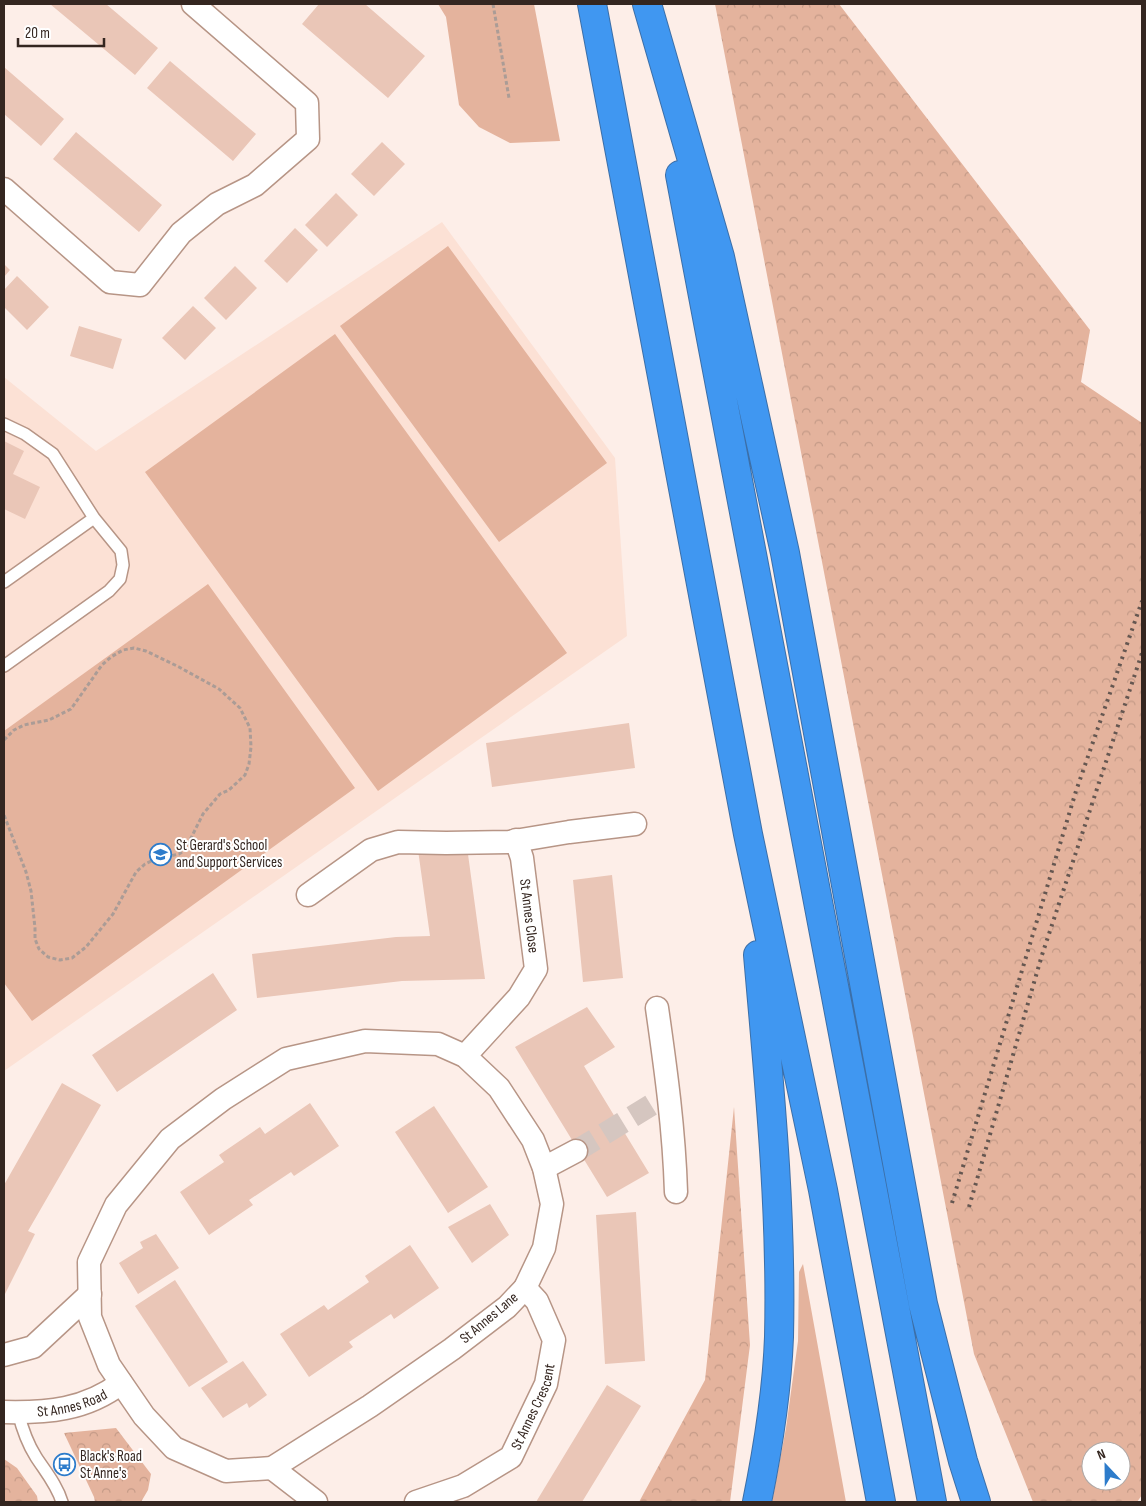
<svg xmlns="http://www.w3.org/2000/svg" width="1146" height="1506" font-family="'Sofia Sans Condensed',sans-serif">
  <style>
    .built { fill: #fce1d5 }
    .grass { fill: #e4b39d }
    .forest { fill: url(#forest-crowns); fill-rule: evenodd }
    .building { fill: #eac6b7 }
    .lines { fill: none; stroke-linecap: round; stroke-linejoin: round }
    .street-tunnel { stroke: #d5c6c0; stroke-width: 22; stroke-dasharray: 22 11; stroke-linecap: butt }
    .lane-casing { stroke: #b79586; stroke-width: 14 }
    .street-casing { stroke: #b79586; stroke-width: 25 }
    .highway-casing { stroke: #3c6fa8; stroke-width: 30 }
    .path { stroke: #ab9c96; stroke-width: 3; stroke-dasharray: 4 2.5; stroke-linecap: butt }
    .lane { stroke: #fff; stroke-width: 11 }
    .street { stroke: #fff; stroke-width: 22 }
    .highway { stroke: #4097f1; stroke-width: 28 }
    .rail { stroke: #655751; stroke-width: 4; stroke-dasharray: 2.5 5; stroke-linecap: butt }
    .labels { text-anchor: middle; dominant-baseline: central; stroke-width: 4; stroke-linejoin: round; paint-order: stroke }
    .poi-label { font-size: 15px; fill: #342620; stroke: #fff; text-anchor: start }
    .street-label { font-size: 15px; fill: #342620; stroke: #fff }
  </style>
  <defs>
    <pattern id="forest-crowns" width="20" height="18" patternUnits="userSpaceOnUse" patternTransform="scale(1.25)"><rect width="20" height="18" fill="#e4b39d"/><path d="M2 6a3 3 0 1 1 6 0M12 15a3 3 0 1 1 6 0" fill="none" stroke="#c49a87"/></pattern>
  </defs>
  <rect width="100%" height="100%" fill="#fdeee8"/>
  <path class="built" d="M442,222L615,458L627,636L4,1071V377L96,451Z"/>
  <path class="grass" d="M438,4H534L560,141L510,143L479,127L459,105L446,17Z
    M448,246L607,463L499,542L340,326Z
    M335,334L567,653L378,791L145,472Z
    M208,584L355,788L32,1021L4,983V731Z
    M803,1264L846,1502H772L786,1428L798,1341L799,1272Z"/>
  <path class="forest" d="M715,4H839L1090,330L1081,382L1142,423V1495L1137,1502H1033L974,1354ZM1091,1451H1121V1481H1091Z
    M734,1107L750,1345L730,1502H639L705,1380Z
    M116,1428L151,1474L148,1490L141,1502H95L94,1497L64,1433Z
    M4,1459L17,1468L37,1496L38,1502H4Z"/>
  <path class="building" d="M50,4H106L158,48L135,75Z
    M319,4H365L425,56L388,98L302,24Z
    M170,61L256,134L233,161L147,88Z
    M4,67L64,119L41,146L4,114Z
    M76,132L162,205L139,232L53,159Z
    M382,142L405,164L374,196L351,174Z
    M336,193L358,215L327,247L305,225Z
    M295,228L318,250L287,283L264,261Z
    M4,264L10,270L4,277Z
    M235,266L257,288L226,320L204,298Z
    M17,276L49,307L27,330L4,307V290Z
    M193,306L216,328L185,360L162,338Z
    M79,326L122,339L113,369L70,356Z
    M4,441L24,451L13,474L40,487L25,519L4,509Z
    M629,723L635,768L492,787L486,743Z
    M467,847L485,979L402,981L257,998L252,954L396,937L430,936L418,850Z
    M612,875L623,978L583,982L573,880Z
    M213,973L237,1010L117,1092L92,1055Z
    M587,1007L615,1047L584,1066L649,1173L607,1197L515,1047Z
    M62,1083L101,1105L28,1231L35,1234L4,1296V1185Z
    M310,1103L339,1146L294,1176L291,1172L249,1200L253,1205L209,1235L180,1192L224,1162L219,1155L260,1127L265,1134Z
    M434,1106L488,1187L448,1213L395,1132Z
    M490,1204L509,1235L472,1263L448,1227Z
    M636,1212L645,1361L605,1364L596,1215Z
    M156,1234L179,1268L138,1294L119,1263L143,1248L140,1242Z
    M410,1245L439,1288L394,1319L391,1314L349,1342L353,1347L309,1377L280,1334L324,1305L328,1310L369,1282L365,1276Z
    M175,1280L228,1362L189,1387L135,1306Z
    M243,1361L267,1395L249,1408L247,1403L223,1418L201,1388Z
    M607,1385L641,1406L615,1448L582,1502H536Z"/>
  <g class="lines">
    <path class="street-tunnel" d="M576,1151L656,1102"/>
    <defs>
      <path id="lane" d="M4,424L25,434L53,454L94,518L121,551L123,565L120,579L109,591L4,666
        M4,582L94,518
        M18,1412C22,1428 27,1443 36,1457C45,1471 57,1485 62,1502"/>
      <g id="street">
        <path d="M4,189L110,282L140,285L181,233L217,204L255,185L308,139L307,103L193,4"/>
        <path d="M308,895L371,850L398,842L446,843L509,842L569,832L635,824"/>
        <path d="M657,1008C666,1071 674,1129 676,1192"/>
        <path d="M365,1041L438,1044L465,1056L499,1088L533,1140L544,1168L552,1204L544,1248L525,1288L507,1307L452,1349L370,1406L272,1468L226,1471L174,1448L144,1416L109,1365L90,1317L89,1262L116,1205L170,1139L223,1099L286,1059Z"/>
        <path d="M465,1056L519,997L536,969L522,858L516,840"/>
        <path d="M544,1168L576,1151"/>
        <path d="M4,1355L33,1347L90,1294"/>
        <path id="s1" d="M4,1412C47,1413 86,1410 121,1383"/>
        <path d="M272,1468L316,1502"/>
        <path id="s2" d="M416,1502L463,1486L511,1457L546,1384L554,1340L537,1301L525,1288"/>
      </g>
      <path id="highway" d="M592,4L748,834L823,1190L881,1502
        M647,4L720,257L785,553L923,1304L963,1461L976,1502
        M680,175L932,1502
        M757,1502C768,1448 777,1392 779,1337C782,1209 769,1082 758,955"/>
    </defs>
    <use href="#lane" class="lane-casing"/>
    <use href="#street" class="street-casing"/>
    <use href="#highway" class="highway-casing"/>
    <path class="path" d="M493,4L509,98
      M4,740L14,730L24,725L49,720L71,709L102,665L111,657L123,650L134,648L146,651L179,667L219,689L240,708L250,728L251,747L249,764L245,775L229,790L220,794L203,814L185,850L179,854L156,859L145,864L136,872L113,914L86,947L72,958L60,960L48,957L39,949L35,939V928L31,891L26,872L4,815"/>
    <use href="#lane" class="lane"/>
    <use href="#street" class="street"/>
    <use href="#highway" class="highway"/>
    <path class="rail" d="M952,1203L1076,791L1142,601
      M969,1207L1042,955L1142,653"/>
  </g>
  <defs>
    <symbol id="school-ring" viewBox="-11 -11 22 22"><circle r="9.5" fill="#fff" stroke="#2d7ccb" stroke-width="1.5"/><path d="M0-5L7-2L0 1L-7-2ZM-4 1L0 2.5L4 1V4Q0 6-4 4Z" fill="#2d7ccb"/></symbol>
    <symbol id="bus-ring" viewBox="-11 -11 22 22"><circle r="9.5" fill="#fff" stroke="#2d7ccb" stroke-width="1.5"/><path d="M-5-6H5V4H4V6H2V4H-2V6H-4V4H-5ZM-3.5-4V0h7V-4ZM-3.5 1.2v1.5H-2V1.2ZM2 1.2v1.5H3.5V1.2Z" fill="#2d7ccb"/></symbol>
  </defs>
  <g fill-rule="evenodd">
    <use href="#school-ring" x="148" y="842" width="25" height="25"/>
    <use href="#bus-ring" x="52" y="1452" width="25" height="25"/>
  </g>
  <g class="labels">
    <g class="poi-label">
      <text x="176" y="845">St Gerard's School<tspan x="176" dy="17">and Support Services</tspan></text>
      <text x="80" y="1456">Black's Road<tspan x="80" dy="17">St Anne's</tspan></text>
    </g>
    <g class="street-label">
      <text transform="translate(529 916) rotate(83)">St Annes Close</text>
      <text transform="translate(489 1318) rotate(-40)">St Annes Lane</text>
      <text stroke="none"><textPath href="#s1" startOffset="69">St Annes Road</textPath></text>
      <text stroke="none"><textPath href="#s2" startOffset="161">St Annes Crescent</textPath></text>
    </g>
  </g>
  <rect width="1146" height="1506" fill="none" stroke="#342620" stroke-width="10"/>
  <g transform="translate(1106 1466) rotate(338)"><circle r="24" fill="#ffffff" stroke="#aea8a6"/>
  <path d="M0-4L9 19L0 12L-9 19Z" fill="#2d7ccb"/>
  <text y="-8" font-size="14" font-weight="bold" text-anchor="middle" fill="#342620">N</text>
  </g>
  <path d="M18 38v8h86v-8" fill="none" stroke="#342620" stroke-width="2.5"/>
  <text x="25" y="38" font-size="15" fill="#342620" stroke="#ffffff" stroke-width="4" paint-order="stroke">20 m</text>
</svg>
